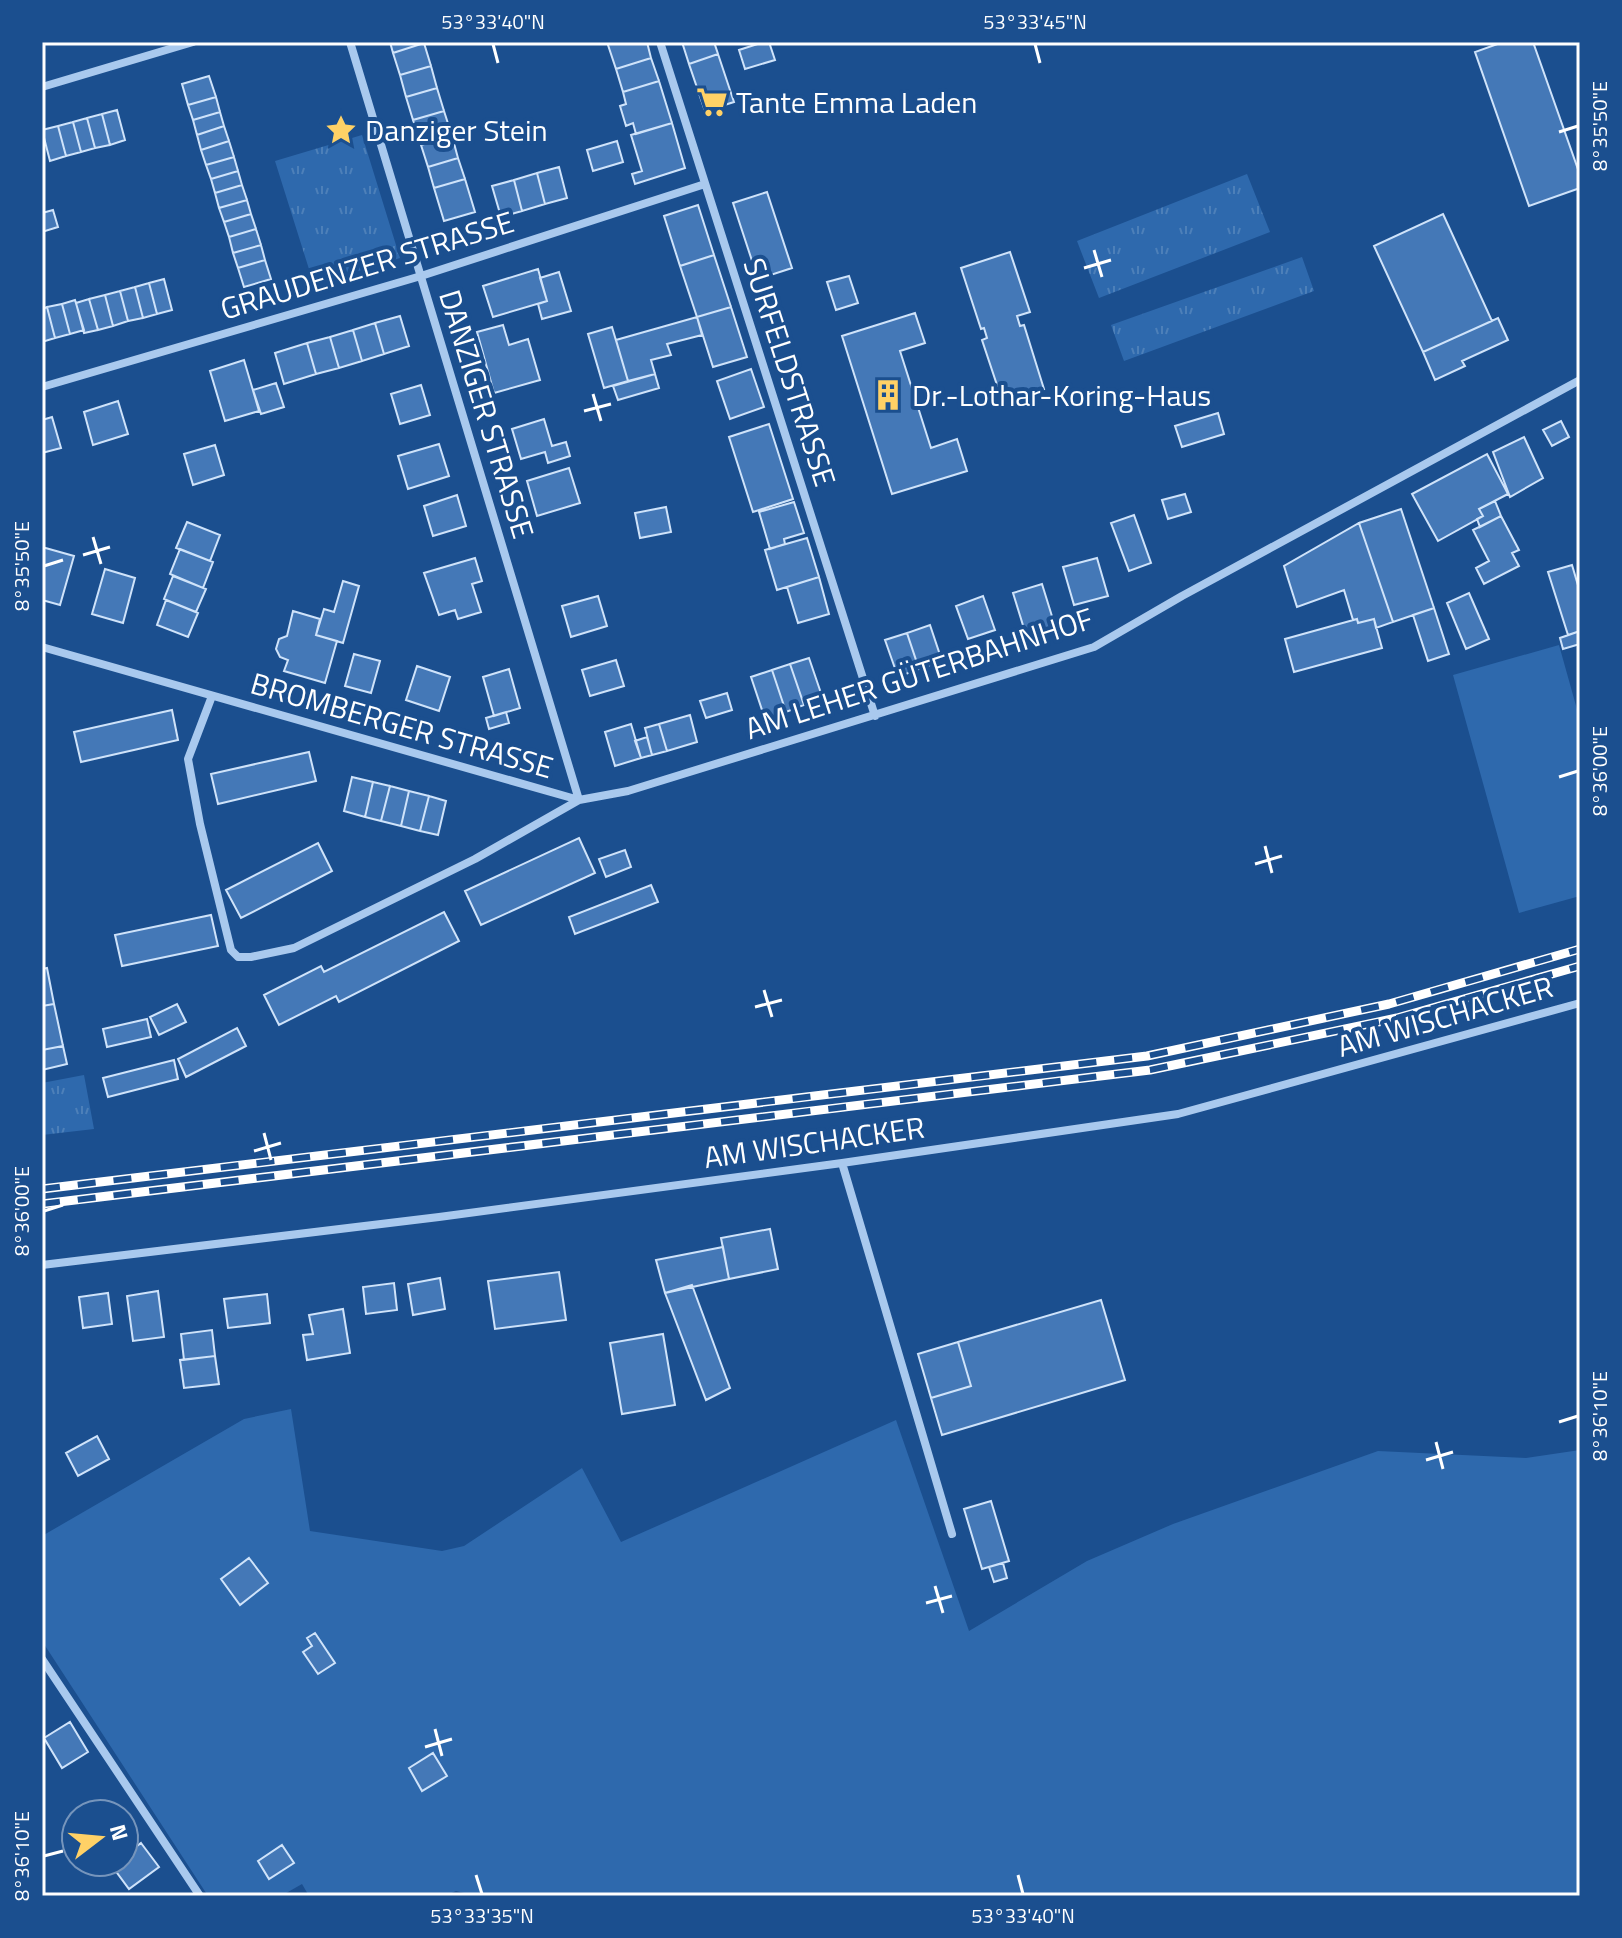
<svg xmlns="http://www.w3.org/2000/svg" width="1622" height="1938" font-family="'Titillium Web',sans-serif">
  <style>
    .grass { fill: url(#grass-tufts) }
    .garden { fill: #2e69ad }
    .building { fill: #4478b7; stroke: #cfe3fa; stroke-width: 2 }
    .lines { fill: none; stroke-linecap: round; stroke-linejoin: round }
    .minor { stroke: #a9c9ee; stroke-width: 8 }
    .rail-casing { stroke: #fff; stroke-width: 9 }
    .rail { stroke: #1b4f8f; stroke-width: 6; stroke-dasharray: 18; stroke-linecap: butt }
    .ticks { fill: none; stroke: #fff; stroke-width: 3 }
    .labels { text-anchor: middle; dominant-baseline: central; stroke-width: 8; stroke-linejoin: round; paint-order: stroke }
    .poi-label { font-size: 30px; fill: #fff; stroke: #1b4f8f; text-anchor: start }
    .street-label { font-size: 30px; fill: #fff; stroke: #1b4f8f }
    .neatline { fill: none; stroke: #fff; stroke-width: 3 }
    .ticks-label { font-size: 20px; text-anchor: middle; fill: #fff }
  </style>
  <defs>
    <pattern id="grass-tufts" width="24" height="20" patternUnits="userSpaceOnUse" patternTransform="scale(2)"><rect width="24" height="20" fill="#2e69ad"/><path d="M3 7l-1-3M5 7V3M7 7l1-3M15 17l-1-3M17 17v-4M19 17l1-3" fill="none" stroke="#4d80b9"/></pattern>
  </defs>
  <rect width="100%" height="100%" fill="#1b4f8f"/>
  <path class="grass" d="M362,135L400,258L314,285L275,161Z
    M1247,174L1270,232L1099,298L1077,241Z
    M1302,257L1314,291L1124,361L1111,325Z
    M84,1075L94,1129L42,1135V1083Z"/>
  <path class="garden" d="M1559,645L1580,720V896L1519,913L1453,675Z
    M291,1409L310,1531L442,1551L464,1546L582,1468L621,1542L896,1420L969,1631L1087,1561L1173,1524L1378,1451L1526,1458L1580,1450V1896H476L456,1891L445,1896H309L302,1884L281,1896H208L42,1641V1536L244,1419Z"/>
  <path class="building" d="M390,42H423L424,43L393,53Z
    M607,42H647L651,58L616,69Z
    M682,42H714L718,54L689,64Z
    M764,42H769L775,60L745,69L739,50Z
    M1503,42H1533L1580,175V188L1529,206L1475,52Z
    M424,43L431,66L400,75L393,53Z
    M718,54L734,102L705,111L689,64Z
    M651,58L659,81L623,92L616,69Z
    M431,66L437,88L406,97L400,75Z
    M209,76L216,97L188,105L182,84Z
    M659,81L672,123L636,134L633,123L626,126L620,106L626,104L623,92Z
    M437,88L444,111L413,120L406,97Z
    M216,97L220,112L193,120L188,105Z
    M117,110L125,140L110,145L102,114Z
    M444,111L452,136L421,145L413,120Z
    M220,112L224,126L197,135L193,120Z
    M102,114L110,145L95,148L87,118Z
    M87,118L95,148L81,152L73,122Z
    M73,122L81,152L66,156L58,126Z
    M672,123L685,168L635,184L632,174L642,171L631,135Z
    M58,126L66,156L50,161L42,130Z
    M224,126L229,141L201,150L197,135Z
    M452,136L458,158L428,167L421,145Z
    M229,141L234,157L206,165L201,150Z
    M617,141L623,162L593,171L587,150Z
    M234,157L238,171L211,179L206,165Z
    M458,158L465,179L434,188L428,167Z
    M559,167L567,198L545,204L537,173Z
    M238,171L242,185L215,193L211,179Z
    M537,173L545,204L522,211L514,180Z
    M465,179L475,212L444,221L434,188Z
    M514,180L522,211L501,217L492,186Z
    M242,185L247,200L219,208L215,193Z
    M767,192L792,268L758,279L733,203Z
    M247,200L251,214L224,222L219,208Z
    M698,205L714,255L680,266L664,216Z
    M53,210L58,227L42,232V213Z
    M251,214L256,229L229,237L224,222Z
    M1443,214L1492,321L1423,352L1374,246Z
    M256,229L261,245L233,253L229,237Z
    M261,245L265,260L238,268L233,253Z
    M1010,252L1030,312L1017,316L1020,326L1024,325L1044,389L1003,403L982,340L987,338L984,328L981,329L961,268Z
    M714,255L731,307L697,317L680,266Z
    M265,260L271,279L244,287L238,268Z
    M538,269L547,301L493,317L483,286Z
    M559,272L571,311L542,319L538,304L547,301L540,278Z
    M849,276L858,303L836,310L827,282Z
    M164,279L172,310L157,314L149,283Z
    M149,283L157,314L143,318L135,287Z
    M135,287L143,318L128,321L120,291Z
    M120,291L128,321L113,326L105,295Z
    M105,295L113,326L98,330L89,299Z
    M89,299L98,330L84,333L76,303Z
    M75,300L84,330L70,334L62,304Z
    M62,304L70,334L55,338L47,307Z
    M47,307L55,338L42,342V309Z
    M731,307L747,357L713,367L697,317Z
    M915,313L925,343L900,351L931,448L957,439L967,471L892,494L842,336Z
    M400,316L409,346L384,354L375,323Z
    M697,317L702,335L667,344L671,355L651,360L655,374L628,381L616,340Z
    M1498,318L1508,340L1462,361L1465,366L1435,380L1423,352Z
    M375,323L384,354L362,361L353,330Z
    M503,325L509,345L528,339L540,380L494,393L477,332Z
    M612,327L628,381L604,388L588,334Z
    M353,330L362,361L339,368L330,337Z
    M330,337L339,368L316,374L307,343Z
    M307,343L316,374L284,384L275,353Z
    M244,360L259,411L225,421L210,371Z
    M751,369L764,407L730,419L717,381Z
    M655,374L659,388L618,400L613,386Z
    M276,383L284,407L261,414L253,390Z
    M421,385L430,415L400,424L391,394Z
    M118,401L128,434L93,445L84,412Z
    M1218,413L1224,434L1182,447L1175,426Z
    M52,417L61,448L42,453V420Z
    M544,419L552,446L566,442L570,456L548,463L545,452L521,459L512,429Z
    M1561,421L1569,437L1552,446L1543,430Z
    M769,424L793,499L753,512L729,437Z
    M1524,437L1543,478L1510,497L1493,452Z
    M439,444L449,476L408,489L398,456Z
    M215,445L224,475L193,485L184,454Z
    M1487,454L1508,494L1479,509L1483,516L1438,541L1412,494Z
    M569,468L580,503L537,516L527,481Z
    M1185,494L1191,512L1168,519L1162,500Z
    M457,495L466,526L433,536L424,506Z
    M1495,501L1501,516L1480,527L1477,519L1483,516L1479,509Z
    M794,502L804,533L784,539L785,544L770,549L759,512Z
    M666,507L671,532L640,538L635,513Z
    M1401,509L1434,608L1393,622L1359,523Z
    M1134,515L1151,563L1129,571L1111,523Z
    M1501,516L1519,550L1512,553L1519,566L1484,584L1476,568L1489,561L1473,530Z
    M187,522L220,535L210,561L176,548Z
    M1359,523L1393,622L1376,628L1374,619L1358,623L1357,619L1353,620L1344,590L1297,607L1284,566Z
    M807,538L819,577L777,590L765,550Z
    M42,547L74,556L60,605L42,600Z
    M180,549L213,562L203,588L170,574Z
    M475,558L482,581L472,584L481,612L458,619L455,610L439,615L424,573Z
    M1097,558L1108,596L1074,605L1063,567Z
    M1572,565L1580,592V631L1568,635L1548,572Z
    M105,569L135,578L123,623L92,614Z
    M173,576L206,589L196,612L164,599Z
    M819,577L829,614L798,623L787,587Z
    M343,581L359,586L343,643L316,635L324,609L334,612Z
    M1042,584L1055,626L1026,635L1013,593Z
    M1469,593L1489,639L1466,649L1447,603Z
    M598,596L607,626L571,637L562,606Z
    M983,596L995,630L968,639L956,606Z
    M166,600L198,613L188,637L157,625Z
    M1434,608L1449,654L1428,661L1413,615Z
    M293,611L320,619L316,635L337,641L325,683L284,671L288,660L280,657L276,649L279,639L287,636Z
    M1357,619L1358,623L1374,619L1382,648L1294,672L1285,639Z
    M930,625L942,661L919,669L907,633Z
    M1580,631V644L1563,649L1560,638Z
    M907,633L919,669L898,677L885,640Z
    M354,654L380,661L371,693L345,686Z
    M809,658L823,699L804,705L790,664Z
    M616,660L624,686L590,696L582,670Z
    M790,664L804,705L786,712L772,670Z
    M417,666L450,677L439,711L406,700Z
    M509,669L520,708L494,716L483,677Z
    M772,670L786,712L765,719L751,677Z
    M727,693L732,710L706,718L700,701Z
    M172,710L178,740L81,762L74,732Z
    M506,712L509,723L489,729L486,718Z
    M690,715L697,742L667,751L659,724Z
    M631,724L641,758L615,766L605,732Z
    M659,724L667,751L652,755L645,728Z
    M647,737L652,755L641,758L635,741Z
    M309,752L316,781L218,804L211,774Z
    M352,777L373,782L365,817L344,811Z
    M373,782L390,786L381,821L365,817Z
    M390,786L409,791L401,826L381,821Z
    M409,791L429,796L420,831L401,826Z
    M429,796L446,801L438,835L420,831Z
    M579,838L595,873L481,925L465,891Z
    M318,843L332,871L241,918L226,890Z
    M625,850L631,867L606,877L599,859Z
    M651,885L658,902L575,934L569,917Z
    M444,912L459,941L339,1002L336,996L279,1025L264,995L321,966L324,972Z
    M211,915L218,946L122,966L115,935Z
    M47,968L54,1004L42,1006V969Z
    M54,1004L63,1046L42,1050V1006Z
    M177,1004L186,1022L159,1035L150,1017Z
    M147,1019L151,1037L107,1047L103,1029Z
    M237,1028L246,1046L186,1077L178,1059Z
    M63,1046L67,1064L42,1070V1050Z
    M174,1060L178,1079L108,1097L103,1078Z
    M770,1229L778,1269L729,1279L721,1238Z
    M723,1247L729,1279L665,1293L656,1260Z
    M559,1272L566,1320L495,1329L488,1281Z
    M440,1278L445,1309L413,1315L408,1284Z
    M394,1283L397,1310L366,1314L363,1287Z
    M692,1285L730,1388L706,1400L665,1293Z
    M158,1291L164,1337L133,1341L127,1296Z
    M108,1293L112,1324L83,1328L79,1297Z
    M267,1294L270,1323L228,1328L224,1299Z
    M1101,1300L1125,1380L942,1435L931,1398L971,1386L958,1342Z
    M343,1309L350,1353L307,1360L303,1335L313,1334L309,1315Z
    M212,1330L215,1356L184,1360L181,1334Z
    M663,1334L675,1405L622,1414L610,1343Z
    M958,1342L971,1386L931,1398L918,1354Z
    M215,1356L219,1384L184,1388L180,1360Z
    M97,1436L109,1459L78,1476L66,1453Z
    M991,1501L1009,1561L982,1569L964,1509Z
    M249,1558L268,1583L240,1605L221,1579Z
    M1003,1563L1007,1578L994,1582L989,1567Z
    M315,1633L335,1663L318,1674L303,1652L312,1646L307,1638Z
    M70,1722L88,1752L62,1768L44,1738Z
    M433,1753L447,1776L422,1791L409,1768Z
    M141,1843L159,1867L129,1889L109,1862H124V1849L130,1845L133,1849Z
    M282,1845L294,1863L269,1879L258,1861Z"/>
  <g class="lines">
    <path class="minor" d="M350,42L579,800
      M660,42L875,716
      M42,87L193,42
      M42,387L421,276L705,184
      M42,647L579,800
      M212,696L188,759L200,824L231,950L238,957H251L294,948L475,859L579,800L628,791L1094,647L1182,596L1580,380
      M842,1163L952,1534
      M42,1265L439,1217L842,1163L1178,1114L1580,1003
      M42,1659L200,1896"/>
    <defs>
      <path id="rail" d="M42,1189L1147,1056L1389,1004L1580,949
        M42,1204L1150,1070L1397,1018L1580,966"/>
    </defs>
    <use href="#rail" class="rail-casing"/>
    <use href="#rail" class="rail"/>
  </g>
  <path class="ticks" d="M493,44L498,63M1035,44L1040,63M1559,132L1578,126M1094,250L1102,277M1084,268L1111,260M593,394L601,421M584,411L611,404M93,537L101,564M83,555L110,547M44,566L63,560M1559,777L1578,771M1265,846L1272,873M1255,864L1282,856M764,990L772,1017M755,1007L782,1000M264,1133L271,1160M254,1151L281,1143M44,1211L63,1205M1559,1422L1578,1416M1436,1442L1443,1469M1426,1460L1453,1452M935,1586L943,1613M926,1603L952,1596M435,1729L442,1756M425,1747L452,1739M44,1856L63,1851M476,1875L482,1894M1018,1875L1023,1894"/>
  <defs>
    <symbol id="supermarket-bare" viewBox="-9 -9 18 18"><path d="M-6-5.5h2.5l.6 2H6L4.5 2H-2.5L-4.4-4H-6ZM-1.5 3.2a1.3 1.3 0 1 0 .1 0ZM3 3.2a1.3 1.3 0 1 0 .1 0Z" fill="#ffd166" stroke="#1b4f8f" stroke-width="2.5" paint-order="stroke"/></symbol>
    <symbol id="sight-bare" viewBox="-9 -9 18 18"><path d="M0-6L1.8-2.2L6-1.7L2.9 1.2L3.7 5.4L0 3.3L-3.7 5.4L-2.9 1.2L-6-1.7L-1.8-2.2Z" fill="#ffd166" stroke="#1b4f8f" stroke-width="2.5" paint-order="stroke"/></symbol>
    <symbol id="building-bare" viewBox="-9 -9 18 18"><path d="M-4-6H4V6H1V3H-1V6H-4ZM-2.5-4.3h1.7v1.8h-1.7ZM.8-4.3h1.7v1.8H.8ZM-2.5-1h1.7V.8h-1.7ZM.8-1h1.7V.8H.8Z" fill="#ffd166" stroke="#1b4f8f" stroke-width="2.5" paint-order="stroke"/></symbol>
  </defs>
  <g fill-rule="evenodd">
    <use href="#supermarket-bare" x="690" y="80" width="44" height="44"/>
    <use href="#sight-bare" x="319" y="108" width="44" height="44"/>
    <use href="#building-bare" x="866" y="373" width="44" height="44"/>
  </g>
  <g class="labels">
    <g class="poi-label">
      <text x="736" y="102">Tante Emma Laden</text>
      <text x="365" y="130">Danziger Stein</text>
      <text x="912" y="395">Dr.-Lothar-Koring-Haus</text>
    </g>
    <g class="street-label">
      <text transform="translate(367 265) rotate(-17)">GRAUDENZER STRASSE</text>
      <text transform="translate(790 372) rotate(72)">SURFELDSTRASSE</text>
      <text transform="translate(487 414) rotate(73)">DANZIGER STRASSE</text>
      <text transform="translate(919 673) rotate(-18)">AM LEHER GÜTERBAHNHOF</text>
      <text transform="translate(402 725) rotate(16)">BROMBERGER STRASSE</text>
      <text transform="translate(1445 1016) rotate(-16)">AM WISCHACKER</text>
      <text transform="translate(814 1142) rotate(-8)">AM WISCHACKER</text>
    </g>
  </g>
  <rect width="1622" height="1938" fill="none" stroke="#1b4f8f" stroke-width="88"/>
  <g transform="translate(100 1838) rotate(74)"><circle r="38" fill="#1b4f8f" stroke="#7695bc" stroke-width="2"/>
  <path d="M0-6L14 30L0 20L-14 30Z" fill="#ffd166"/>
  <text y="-12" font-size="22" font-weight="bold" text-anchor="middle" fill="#ffffff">N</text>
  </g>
  <rect x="44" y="44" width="1534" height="1850" class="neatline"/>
  <g class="ticks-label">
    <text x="493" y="29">53°33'40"N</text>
    <text x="1035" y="29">53°33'45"N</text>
    <text transform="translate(1600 126) rotate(-90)" y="7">8°35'50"E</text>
    <text transform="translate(22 566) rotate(-90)" y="7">8°35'50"E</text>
    <text transform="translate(1600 771) rotate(-90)" y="7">8°36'00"E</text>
    <text transform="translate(22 1211) rotate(-90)" y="7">8°36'00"E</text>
    <text transform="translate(1600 1416) rotate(-90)" y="7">8°36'10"E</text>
    <text transform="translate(22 1856) rotate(-90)" y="7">8°36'10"E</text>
    <text x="482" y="1923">53°33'35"N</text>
    <text x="1023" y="1923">53°33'40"N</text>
  </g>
</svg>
